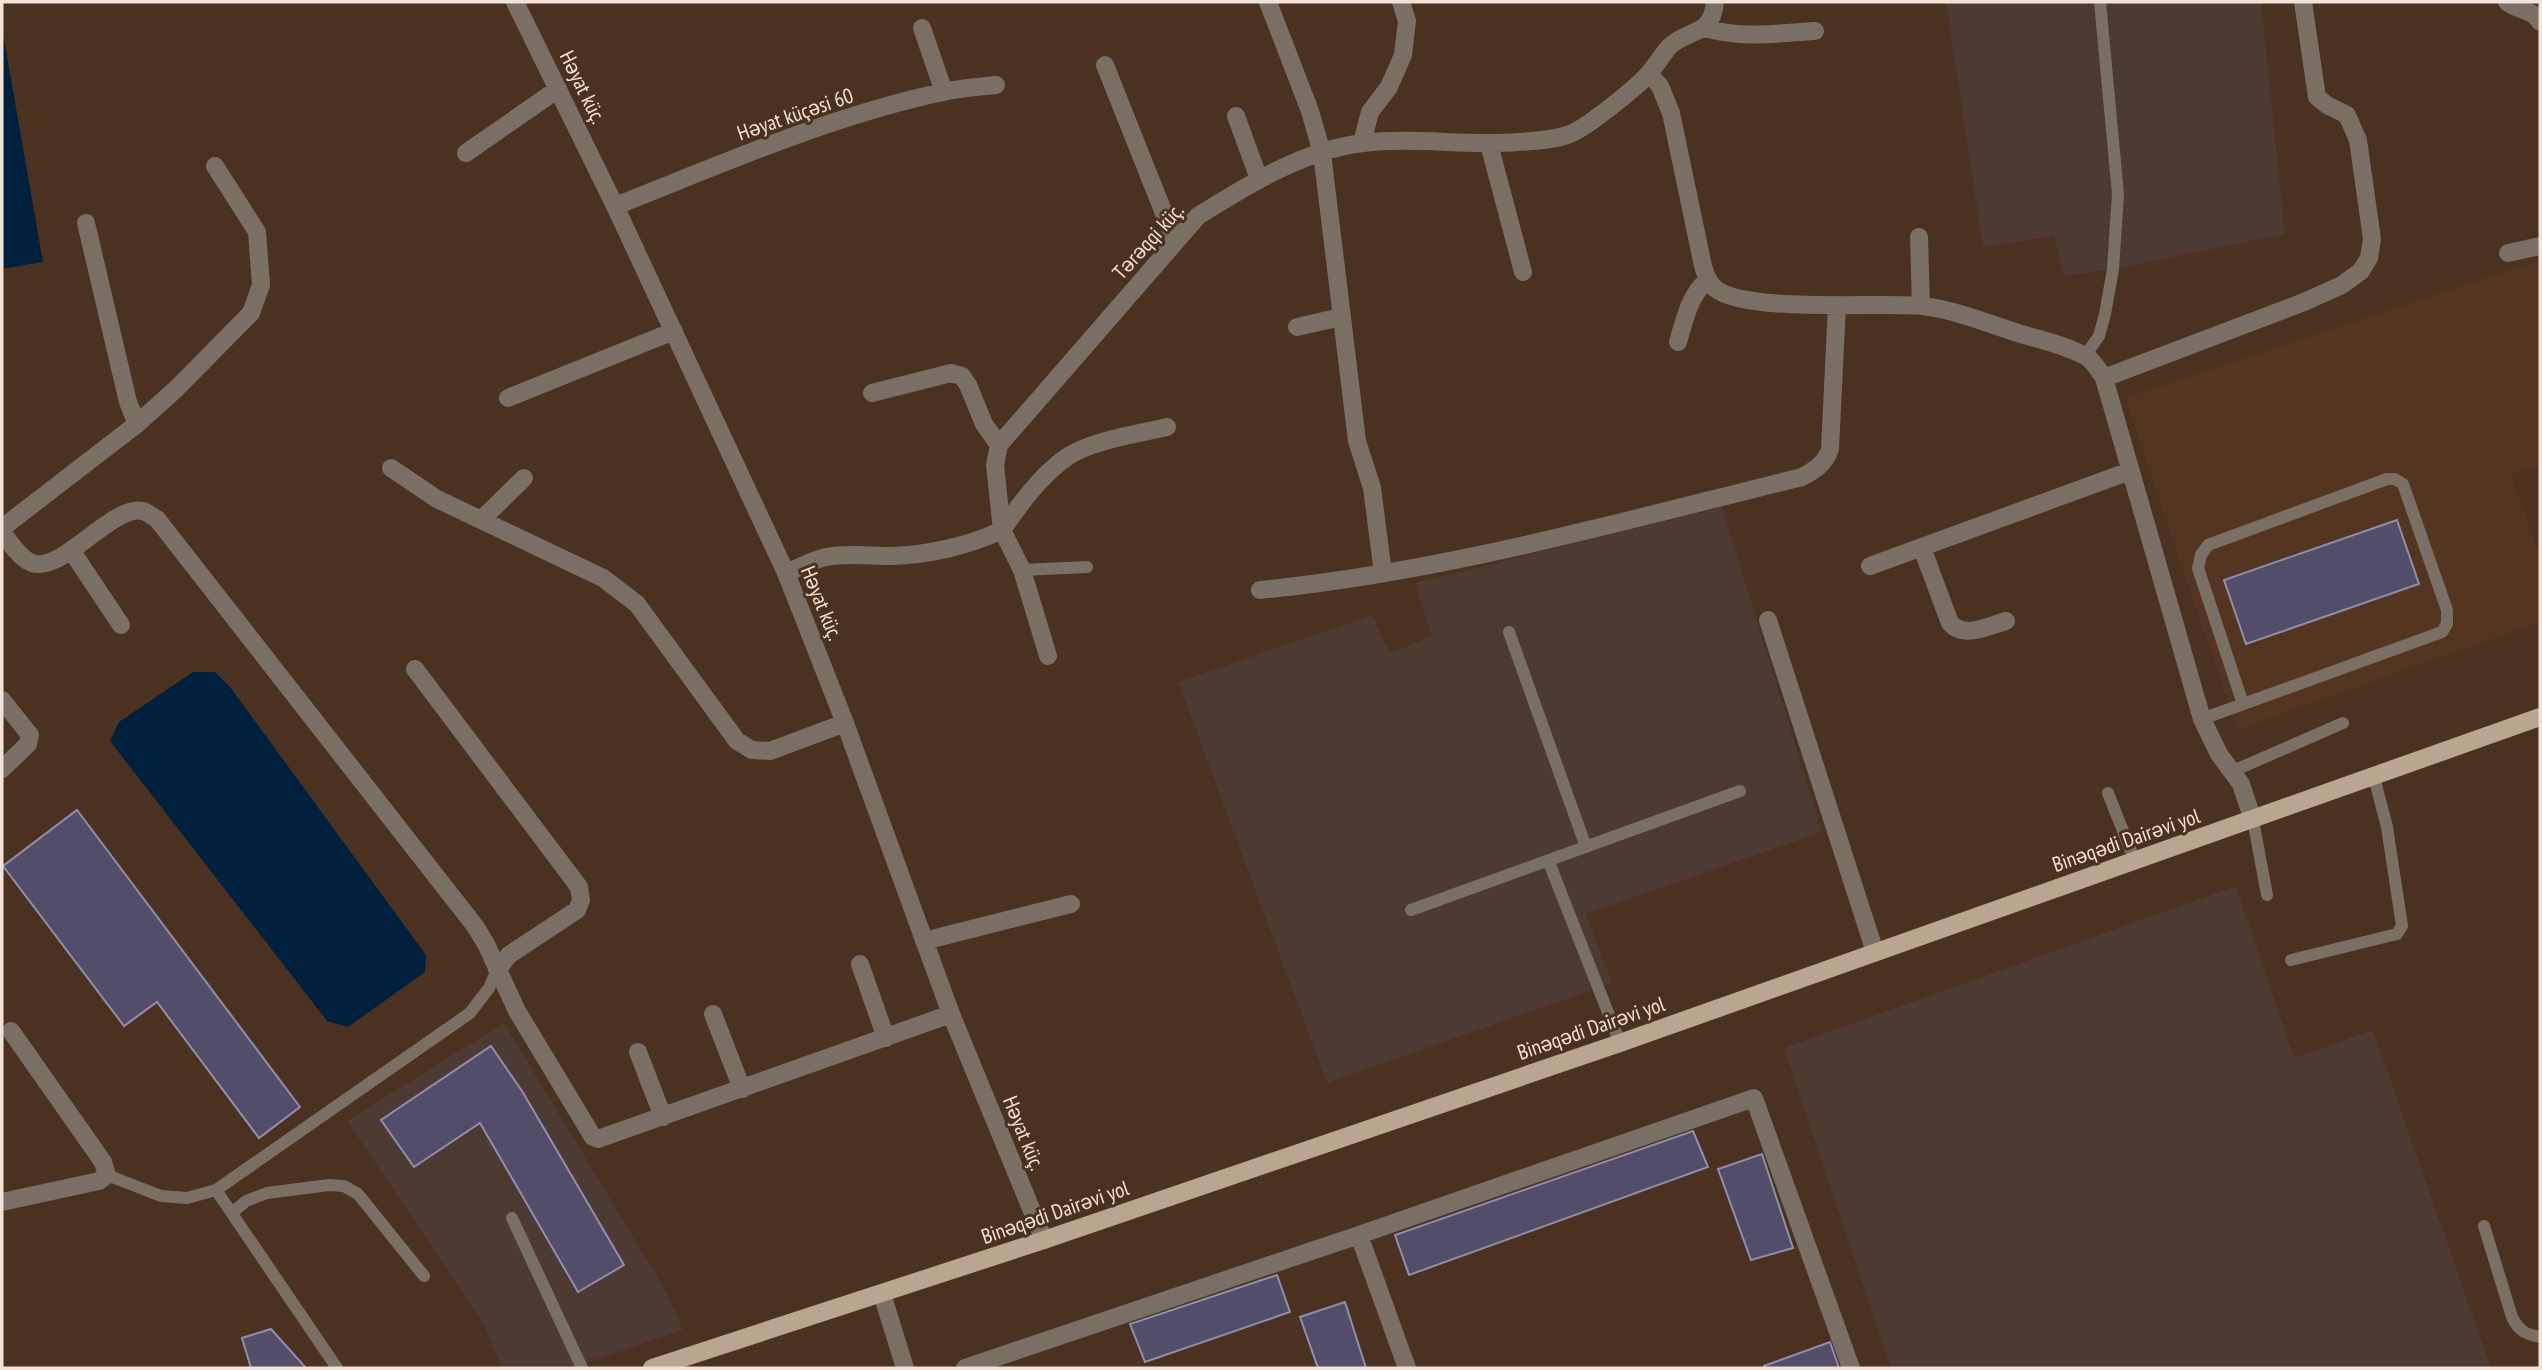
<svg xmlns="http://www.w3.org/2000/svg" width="2542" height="1370" font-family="'PT Sans Narrow',sans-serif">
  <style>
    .built { fill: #543620 }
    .industrial { fill: #4d3a33 }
    .water { fill: #00213d }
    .building { fill: #524e6a; stroke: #918dac; stroke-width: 2 }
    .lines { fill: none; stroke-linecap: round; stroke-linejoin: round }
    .lane { stroke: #796f64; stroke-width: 12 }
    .street { stroke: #796f64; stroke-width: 18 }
    .primary { stroke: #b9a68f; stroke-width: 18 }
    .labels { text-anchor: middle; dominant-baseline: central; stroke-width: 6; stroke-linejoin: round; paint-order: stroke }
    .street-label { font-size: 21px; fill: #f3e2d8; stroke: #4a3120 }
  </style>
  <rect width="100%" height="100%" fill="#4a3120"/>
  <path class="built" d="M2540,260V465L2511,475L2540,555V622L2237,730L2125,398Z"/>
  <path class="industrial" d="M1946,2H2261L2285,234L2113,269L2064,276L2054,236L1983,247Z
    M1722,507L1822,832L1586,914L1612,983L1327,1083L1178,682L1372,615L1390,653L1432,636L1415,583Z
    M2236,886L2294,1058L2373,1030L2491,1368H1891L1784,1048Z
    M504,1023L667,1293L683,1330L571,1368H502L482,1321L347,1121Z"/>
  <path class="water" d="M2,28L43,262L2,269Z
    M193,672H215L230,687L426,955L425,972L348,1027L327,1021L110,741L119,722Z"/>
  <path class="building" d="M2397,520L2419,584L2246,644L2224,580Z
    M77,810L300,1107L259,1138L157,1002L124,1026L3,866Z
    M491,1046L522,1091L624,1265L578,1292L480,1123L414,1167L381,1120Z
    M1693,1131L1708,1167L1409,1275L1395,1235Z
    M1762,1154L1793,1248L1751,1260L1718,1169Z
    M1277,1275L1290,1312L1145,1362L1130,1324Z
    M1345,1302L1366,1368H1318L1300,1317Z
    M271,1329L306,1368H251L242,1338Z
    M1830,1342L1839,1368H1764V1366Z"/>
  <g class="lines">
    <path class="lane" d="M2085,356L2099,336L2105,314L2113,269L2118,194L2100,2
      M1022,570L1087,567
      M1509,632L1586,847
      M2202,719L2442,632L2447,624V610L2403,484L2395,479H2387L2208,545L2201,555L2198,568L2243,704
      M2233,771L2343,723
      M2108,793L2135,861
      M2253,820L2267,895
      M1548,860L1620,1043
      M1411,910L1740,791
      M2291,960L2397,934L2402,926L2387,827L2374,777
      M107,1175L161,1196L187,1198L216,1190
      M232,1213L246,1201L267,1193L329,1185L344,1186L358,1194L424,1276
      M512,1218L582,1368
      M2484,1226L2512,1317C2519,1331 2525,1334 2540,1337
      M337,1368L216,1190L470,1013L489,988L497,970"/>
    <path class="street" d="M515,2L615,206L786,573L845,723L951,1014L1044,1240
      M1268,2L1310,111L1322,153L1357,441L1372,488L1383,573
      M2507,2C2518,11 2533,9 2540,22
      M922,28L944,92
      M1705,28C1740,39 1779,33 1815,31
      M1105,65L1175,241
      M1649,74L1660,86L1671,113L1703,266C1706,275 1708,283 1716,289C1746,313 1879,302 1923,306C1956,310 1989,324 2021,334C2042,340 2068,346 2087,357C2095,363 2099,370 2104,378L2202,719L2219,754L2241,784L2253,820
      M1236,116L1259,179
      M1362,143L1370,112L1389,87L1403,55L1407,21L1401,2
      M1489,144L1523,272
      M466,153L558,89
      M615,206C722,164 830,116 943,92C960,88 978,87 996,85
      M86,223L128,402L137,424
      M1919,237L1921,306
      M2508,253L2540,246
      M1297,327L1341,317
      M1678,342C1685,318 1689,297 1707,280
      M2104,378L2304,302L2342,285L2361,271L2369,258L2372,239L2358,140L2347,115L2327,105L2317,97L2303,2
      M872,393L951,373L962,376L968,385L984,424L999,445
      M508,398L674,331
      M391,468L437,499L603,578L637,604L737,741L752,750L770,751L845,723
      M481,520L524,478
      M2,528L137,424L176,389L251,313L261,285L257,232L215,166
      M2,532C10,542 19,558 32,563C62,574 112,504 143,511C147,512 153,517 157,519L475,926L486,944L517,1011L593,1137L598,1139L951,1014
      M1922,548L1950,623C1964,639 1988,626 2006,621
      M71,550L121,625
      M1870,566L2130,471
      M786,573C799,568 812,560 826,557C848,553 869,556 891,556C927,555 969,546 1002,530L995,465L999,445L1198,216C1248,185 1303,150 1363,143C1412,137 1467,146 1518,142C1534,141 1554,140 1570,134C1586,128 1639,86 1650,72C1657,64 1662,55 1669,47C1688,28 1712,37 1715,2
      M1260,590C1444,572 1623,521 1802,477C1815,470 1825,464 1830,449L1837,305
      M1768,620L1875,952
      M1048,656L1022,570L1002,530C1020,504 1041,475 1067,457C1092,440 1138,434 1167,427
      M415,669L579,887L581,900L577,910L509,955L497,970
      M2,700L30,735L28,744L2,769
      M924,941L1071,904
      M860,964L886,1038
      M713,1014L742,1089
      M638,1052L663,1117
      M2,1202L99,1181L107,1175L103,1162L11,1031
      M1359,1235L1407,1368
      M882,1294L905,1368
      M965,1368L1359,1235L1754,1098L1851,1368"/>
    <path class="primary" d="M652,1368L1044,1240L1620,1043L2540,717"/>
  </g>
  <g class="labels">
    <g class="street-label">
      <text transform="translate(583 87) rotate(64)">Həyat küç.</text>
      <text transform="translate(795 114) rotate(-19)">Həyat küçəsi 60</text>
      <text transform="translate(1148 241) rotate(-48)">Tərəqqi küç.</text>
      <text transform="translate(822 603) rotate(68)">Həyat küç.</text>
      <text transform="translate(2126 840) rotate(-19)">Binəqədi Dairəvi yol</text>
      <text transform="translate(1591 1028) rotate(-19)">Binəqədi Dairəvi yol</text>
      <text transform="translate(1024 1133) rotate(68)">Həyat küç.</text>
      <text transform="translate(1055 1212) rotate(-19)">Binəqədi Dairəvi yol</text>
    </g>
  </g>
  <rect width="2542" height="1370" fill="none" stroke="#f3e2d8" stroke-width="7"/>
</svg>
